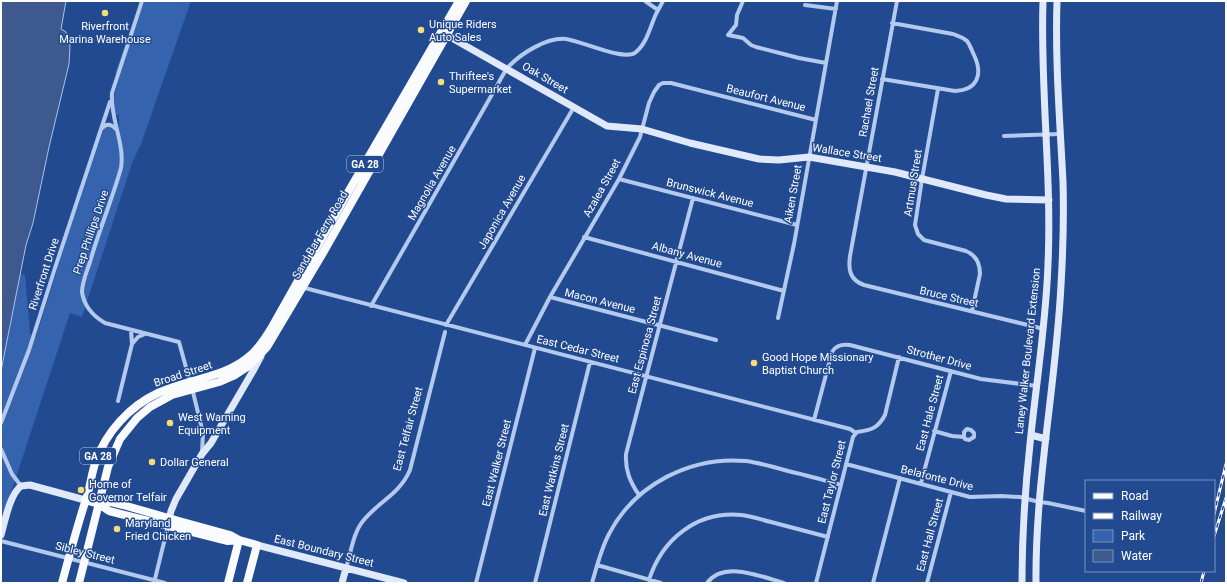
<svg xmlns="http://www.w3.org/2000/svg" width="1227" height="584" font-family="Roboto,sans-serif">
  <style>
    .green { fill: #3663ae }
    .water { fill: #3d598d; stroke: #a7c3ee }
    .lines { fill: none; stroke-linecap: round; stroke-linejoin: round }
    .street { stroke: #b3c9ed; stroke-width: 4 }
    .secondary { stroke: #dfe9fa; stroke-width: 7 }
    .primary { stroke: #f9fbff; stroke-width: 8 }
    .rail-casing { stroke: #fff; stroke-width: 3 }
    .rail { stroke: #224a91; stroke-width: 1.5; stroke-dasharray: 4.5; stroke-linecap: butt }
    .poi-dot { fill: #f8dc76; stroke: #224a91; stroke-width: 1.5 }
    .labels { text-anchor: middle; dominant-baseline: central; stroke-width: 3; stroke-linejoin: round; paint-order: stroke }
    .shield { fill: #224a91; stroke: #bdc9de; stroke-width: 1 }
    .shield-label { font-size: 10px; font-weight: bold; fill: #fff }
    .poi-label { font-size: 11px; fill: #fff; stroke: #224a91; text-anchor: start }
    .street-label { font-size: 11px; fill: #fff; stroke: #224a91 }
  </style>
  <rect width="100%" height="100%" fill="#224a91"/>
  <path class="green" d="M142,1H191L141,144L132,163L82,317L70,313L1,523V268L25,275L30,334L36,337L62,253L104,128L110,127L114,131H119V115H115L114,97L120,75L115,73Z"/>
  <path class="water" d="M1,1H66L61,29L66,32L70,46L69,64L49,147L33,223L26,245L1,371Z"/>
  <g class="lines">
    <path class="street" d="M142,1L112,93C110,119 125,143 121,168C112,200 99,230 90,262C87,271 82,282 82,292C84,306 93,316 105,323L179,342L190,382
      M645,1L658,10
      M743,1L737,15L736,25L728,35L743,38L751,45L756,47L799,58L826,63
      M897,1L850,256C848,270 850,280 864,285L1044,329
      M805,5L836,9
      M882,79L955,91C978,90 983,74 974,55C972,51 970,45 967,41C963,37 958,36 953,34L892,23
      M938,89L922,179L915,225L918,234L924,240L966,251C976,255 980,264 980,274L972,311
      M102,128C107,123 111,124 116,129
      M1004,136L1060,134
      M619,179L797,225
      M584,237L784,291
      M301,287L850,429L856,433
      M550,297L716,340
      M371,306L498,84C501,78 505,71 509,66C522,53 547,37 566,39C582,41 625,62 636,52C647,43 650,27 656,14C658,10 661,5 663,1
      M778,318L794,244L837,1
      M446,325L574,107
      M131,330L132,344L138,337L145,334
      M525,345L550,297L619,179L640,137L649,103L654,92L659,85L663,83H671L816,120
      M192,388L203,433L202,452
      M118,401L132,344
      M814,420L832,352C836,345 842,344 850,345L981,379L1037,386
      M1,423L29,350L55,268L110,102
      M934,431L952,436L964,437L965,439L969,440L974,437V433L971,430L967,429L964,432V437
      M1,449L12,474L21,486
      M846,464L970,497L1001,496L1020,497L1039,502L1048,503L1086,511
      M921,483L951,371
      M639,495C630,482 625,470 626,454L693,198
      M1,541L165,583
      M597,565L661,583
      M346,568C351,553 353,533 363,521C379,501 399,495 410,470L445,332
      M649,580C662,539 697,511 741,515C752,516 762,520 771,522C790,527 809,532 828,537
      M154,583L168,526
      M476,583L535,348
      M535,583L590,362
      M592,583C597,566 601,549 609,534C635,484 691,456 746,461C760,463 774,467 788,471C806,475 823,480 841,485
      M707,583C724,560 762,577 784,583
      M816,583L853,437L857,432C872,430 878,428 885,415L899,357
      M873,583L900,478
      M927,583L951,492"/>
    <path class="secondary" d="M443,33L607,126L642,129L690,143L759,159L779,160L809,157L895,172L986,195L1006,199L1049,200
      M1031,435L1046,439
      M168,523L171,511L176,499L202,454L211,443L253,371L261,356
      M1,535C5,521 10,494 21,486L30,485L85,500
      M257,545L404,583
      M342,583L346,568
      M1022,583C1022,537 1025,490 1030,444C1036,384 1046,324 1048,264C1052,176 1040,89 1043,1
      M1036,583C1035,483 1056,385 1061,285C1063,251 1064,216 1063,182C1060,122 1055,62 1057,1"/>
    <path class="primary" d="M85,500L99,504L111,502L123,505L179,521L230,535L239,540L257,545L247,583
      M99,504L109,511L228,541L239,540
      M62,583C70,553 78,523 88,493C91,482 92,471 96,461C106,432 130,406 158,393C189,378 225,379 252,354C260,346 266,337 272,327L343,201L459,1
      M79,583L108,467L120,439L137,418L150,407L172,395L219,382L235,375L249,366L267,347L323,253L466,1
      M228,583L239,540"/>
    <defs>
      <path id="rail" d="M1214,514L1226,464
        M1214,536L1226,498
        M1201,583L1204,571"/>
    </defs>
    <use href="#rail" class="rail-casing"/>
    <use href="#rail" class="rail"/>
  </g>
  <g class="poi-dot">
    <circle cx="105" cy="13" r="4"/>
    <circle cx="421" cy="30" r="4"/>
    <circle cx="441" cy="82" r="4"/>
    <circle cx="754" cy="363" r="4"/>
    <circle cx="170" cy="423" r="4"/>
    <circle cx="152" cy="462" r="4"/>
    <circle cx="81" cy="490" r="4"/>
    <circle cx="117" cy="529" r="4"/>
  </g>
  <g class="labels">
    <g class="shield">
      <rect x="347" y="156" width="36" height="16" rx="3"/>
      <rect x="80" y="448" width="36" height="16" rx="3"/>
    </g>
    <g class="shield-label">
      <text x="365" y="164">GA 28</text>
      <text x="98" y="456">GA 28</text>
    </g>
    <g class="poi-label">
      <text x="429" y="24">Unique Riders<tspan x="429" dy="13">Auto Sales</tspan></text>
      <text x="105" y="26" text-anchor="middle">Riverfront<tspan x="105" dy="13">Marina Warehouse</tspan></text>
      <text x="449" y="76">Thriftee's<tspan x="449" dy="13">Supermarket</tspan></text>
      <text x="762" y="357">Good Hope Missionary<tspan x="762" dy="13">Baptist Church</tspan></text>
      <text x="178" y="417">West Warning<tspan x="178" dy="13">Equipment</tspan></text>
      <text x="160" y="462">Dollar General</text>
      <text x="89" y="484">Home of<tspan x="89" dy="13">Governor Telfair</tspan></text>
      <text x="125" y="523">Maryland<tspan x="125" dy="13">Fried Chicken</tspan></text>
    </g>
    <g class="street-label">
      <text transform="translate(545 78) rotate(30)">Oak Street</text>
      <text transform="translate(766 98) rotate(14)">Beaufort Avenue</text>
      <text transform="translate(869 102) rotate(-80)">Rachael Street</text>
      <text transform="translate(847 153) rotate(9)">Wallace Street</text>
      <text transform="translate(432 183) rotate(-60)">Magnolia Avenue</text>
      <text transform="translate(913 183) rotate(-81)">Artmus Street</text>
      <text transform="translate(602 188) rotate(-61)">Azalea Street</text>
      <text transform="translate(710 193) rotate(14)">Brunswick Avenue</text>
      <text transform="translate(793 194) rotate(-80)">Aiken Street</text>
      <text transform="translate(502 212) rotate(-60)">Japonica Avenue</text>
      <text transform="translate(91 232) rotate(-71)">Prep Phillips Drive</text>
      <text transform="translate(320 235) rotate(-60)">Sand Bar Ferry Road</text>
      <text transform="translate(687 255) rotate(15)">Albany Avenue</text>
      <text transform="translate(44 274) rotate(-72)">Riverfront Drive</text>
      <text transform="translate(949 297) rotate(13)">Bruce Street</text>
      <text transform="translate(600 301) rotate(14)">Macon Avenue</text>
      <text transform="translate(645 345) rotate(-75)">East Espinosa Street</text>
      <text transform="translate(578 349) rotate(14)">East Cedar Street</text>
      <text transform="translate(1028 351) rotate(-84)">Laney Walker Boulevard Extension</text>
      <text transform="translate(939 358) rotate(15)">Strother Drive</text>
      <text transform="translate(183 374) rotate(-18)">Broad Street</text>
      <text transform="translate(930 413) rotate(-75)">East Hale Street</text>
      <text transform="translate(408 429) rotate(-75)">East Telfair Street</text>
      <text transform="translate(497 463) rotate(-76)">East Walker Street</text>
      <text transform="translate(554 470) rotate(-76)">East Watkins Street</text>
      <text transform="translate(937 478) rotate(14)">Belafonte Drive</text>
      <text transform="translate(832 482) rotate(-76)">East Taylor Street</text>
      <text transform="translate(930 535) rotate(-75)">East Hall Street</text>
      <text transform="translate(324 551) rotate(14)">East Boundary Street</text>
      <text transform="translate(85 553) rotate(14)">Sibley Street</text>
    </g>
  </g>
  <rect width="1227" height="584" fill="none" stroke="#ffffff" stroke-width="4"/>
  <rect x="1085" y="480" width="130" height="92" fill="#224a91" stroke="#7a92bd"/>
  <rect x="1093" y="493" width="20" height="6" fill="#f9fbff" stroke="#7a92bd"/>
  <text x="1121" y="500" font-size="12" fill="#ffffff">Road</text>
  <rect x="1093" y="513" width="20" height="6" fill="#ffffff" stroke="#7a92bd"/>
  <text x="1121" y="520" font-size="12" fill="#ffffff">Railway</text>
  <rect x="1093" y="530" width="20" height="12" fill="#3663ae" stroke="#7a92bd"/>
  <text x="1121" y="540" font-size="12" fill="#ffffff">Park</text>
  <rect x="1093" y="550" width="20" height="12" fill="#3d598d" stroke="#7a92bd"/>
  <text x="1121" y="560" font-size="12" fill="#ffffff">Water</text>
</svg>
